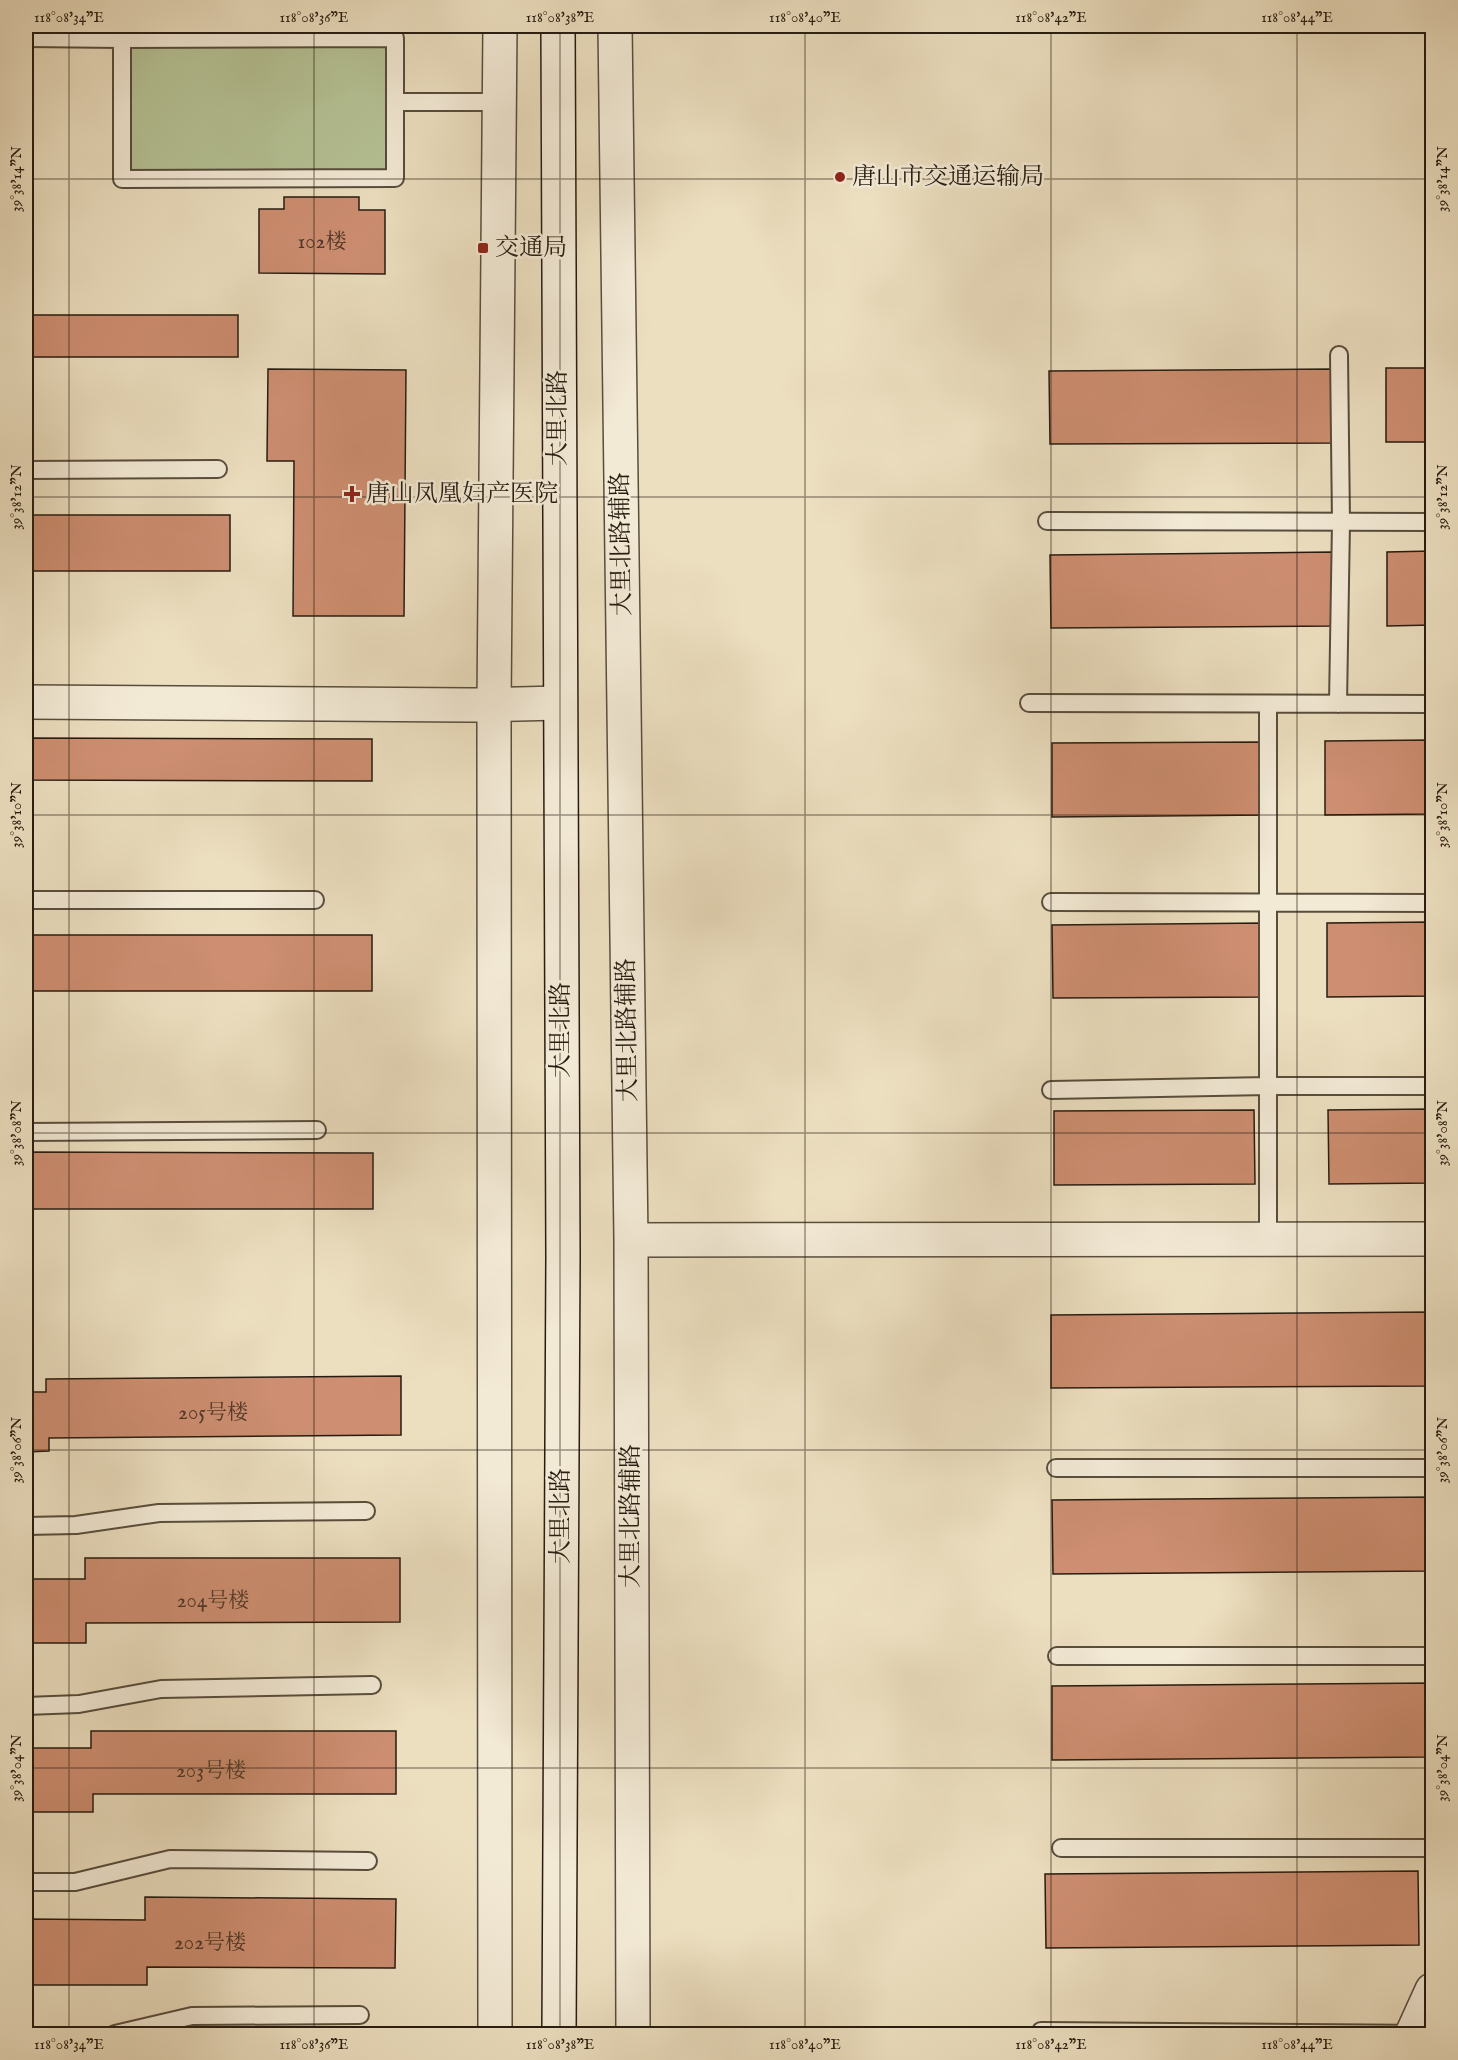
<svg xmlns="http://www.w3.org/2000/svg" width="1458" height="2060" font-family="'IM FELL English','Noto Serif SC',serif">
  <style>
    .green { fill: #b5c295; stroke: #6e6f53; stroke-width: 1.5 }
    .building { fill: #cd8e71; stroke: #271c11; stroke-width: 1.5 }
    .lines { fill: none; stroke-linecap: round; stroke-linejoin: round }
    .service-casing { stroke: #584d3d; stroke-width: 20 }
    .minor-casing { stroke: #584d3d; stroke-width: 36 }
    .secondary-casing { stroke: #271c11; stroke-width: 36 }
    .service { stroke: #f3ead6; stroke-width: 16 }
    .minor { stroke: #f3ead6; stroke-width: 33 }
    .secondary { stroke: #f3ead6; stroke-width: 33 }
    .ticks { fill: none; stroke: #271c11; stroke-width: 1.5; stroke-opacity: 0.45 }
    .poi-dot { fill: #8f2418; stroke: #f3ead6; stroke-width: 2 }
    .labels { text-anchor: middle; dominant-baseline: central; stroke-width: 5; stroke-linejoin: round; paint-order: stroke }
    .number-label { font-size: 21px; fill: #503829 }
    .poi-label { font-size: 24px; fill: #271c11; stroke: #f3ead6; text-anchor: start }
    .street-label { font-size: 24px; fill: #271c11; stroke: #f3ead6 }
    .neatline { fill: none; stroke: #271c11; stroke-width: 2 }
    .ticks-label { font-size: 15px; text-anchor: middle; fill: #271c11 }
  </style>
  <rect width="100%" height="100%" fill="#ecdfc0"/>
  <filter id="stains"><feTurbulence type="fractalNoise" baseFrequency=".00333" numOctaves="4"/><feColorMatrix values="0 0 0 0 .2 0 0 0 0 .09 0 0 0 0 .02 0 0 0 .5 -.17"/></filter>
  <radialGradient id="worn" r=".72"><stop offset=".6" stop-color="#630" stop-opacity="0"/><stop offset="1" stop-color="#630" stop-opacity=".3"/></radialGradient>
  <path class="green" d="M129,46H388V172H129Z"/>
  <path class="building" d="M284,197H359V210H385V274L259,273V209H284Z
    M26,315H238V357H26Z
    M1386,368H1432V442H1386Z
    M268,369L406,370L404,616H293L294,461H267Z
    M1332,369V443L1050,444L1049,371Z
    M26,515H230V571H26Z
    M1432,551V625L1387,626V552Z
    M1332,552L1333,626L1051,628L1050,555Z
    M26,738L372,739V781L26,780Z
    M1432,740V814L1325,815V741Z
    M1265,742V815L1052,817V743Z
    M1432,922V996L1327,997V923Z
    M1266,923V997L1053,998L1052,925Z
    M26,935H372V991H26Z
    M1432,1109V1183L1329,1184L1328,1110Z
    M1254,1110L1255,1184L1054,1185V1111Z
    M26,1152L373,1153V1209H26Z
    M1432,1312V1386L1051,1388V1315Z
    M401,1376V1435L49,1438V1451L26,1452V1392H46V1379Z
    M1432,1497V1571L1053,1574L1052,1500Z
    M85,1558H400V1622L86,1623V1643H26V1579H85Z
    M1432,1683V1757L1052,1760V1686Z
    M91,1731H396V1794H93V1812H26V1748H91Z
    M1418,1871L1419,1945L1046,1948L1045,1874Z
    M145,1897L396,1899L395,1968L147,1967V1985H26V1919L145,1920Z"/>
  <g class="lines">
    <defs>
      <path id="service" d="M26,38L122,39
        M395,102V178L122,179V39L395,38V102H500
        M26,470L218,469
        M1047,521L1432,522
        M1029,703L1432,704
        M1338,704L1341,522L1339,355
        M26,900H315
        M1051,902L1432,903
        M1051,1090L1268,1086H1432
        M26,1132L317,1130
        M1268,1239V705
        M1056,1468H1432
        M26,1526L76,1525L159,1513L366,1511
        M1057,1656H1432
        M26,1706L79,1704L161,1689L372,1685
        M1061,1848H1432
        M26,1882H75L170,1859L368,1861
        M1041,2031L1432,2034
        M115,2034L192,2016L360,2015"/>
      <path id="minor" d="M615,26L631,1240L633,2034
        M26,702L470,705L559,703
        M631,1240L1432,1239
        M495,2034L494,705L500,26
        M1412,2034L1432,1990"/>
      <path id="secondary" d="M558,26L563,1256L559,2034"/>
    </defs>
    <use href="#service" class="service-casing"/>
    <use href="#minor" class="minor-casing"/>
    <use href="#secondary" class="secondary-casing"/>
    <use href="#service" class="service"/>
    <use href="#minor" class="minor"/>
    <use href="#secondary" class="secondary"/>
  </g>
  <path class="ticks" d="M69,26V2034M314,26V2034M560,26V2034M805,26V2034M1051,26V2034M1297,26V2034M26,179H1432M26,497H1432M26,815H1432M26,1133H1432M26,1450H1432M26,1768H1432"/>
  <g class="poi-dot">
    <circle cx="840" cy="177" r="6"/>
    <rect x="477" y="242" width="12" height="12" rx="3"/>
    <path d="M349 485h6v6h6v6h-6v6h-6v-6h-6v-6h6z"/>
  </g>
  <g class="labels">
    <g class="number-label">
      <text x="322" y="242">102楼</text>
      <text x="213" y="1413">205号楼</text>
      <text x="213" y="1601">204号楼</text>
      <text x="211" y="1771">203号楼</text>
      <text x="210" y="1943">202号楼</text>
    </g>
    <g class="poi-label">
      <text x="852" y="177">唐山市交通运输局</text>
      <text x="495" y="248">交通局</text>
      <text x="366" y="494">唐山凤凰妇产医院</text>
    </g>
    <g class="street-label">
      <text transform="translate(558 418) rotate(-90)">大里北路</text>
      <text transform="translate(622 544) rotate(-91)">大里北路辅路</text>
      <text transform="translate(561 1030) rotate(-90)">大里北路</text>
      <text transform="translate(628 1030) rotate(-91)">大里北路辅路</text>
      <text transform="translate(561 1516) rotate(-90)">大里北路</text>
      <text transform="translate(631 1516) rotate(-90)">大里北路辅路</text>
    </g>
  </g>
  <rect width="1458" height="2060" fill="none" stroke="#ecdfc0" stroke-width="66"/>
  <rect x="33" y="33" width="1392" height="1994" class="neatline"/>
  <g class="ticks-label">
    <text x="69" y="22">118°08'34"E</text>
    <text x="314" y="22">118°08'36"E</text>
    <text x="560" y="22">118°08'38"E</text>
    <text x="805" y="22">118°08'40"E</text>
    <text x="1051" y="22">118°08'42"E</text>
    <text x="1297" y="22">118°08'44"E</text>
    <text transform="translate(16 179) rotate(-90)" y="5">39°38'14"N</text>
    <text transform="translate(1442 179) rotate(-90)" y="5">39°38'14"N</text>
    <text transform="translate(16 497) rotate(-90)" y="5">39°38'12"N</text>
    <text transform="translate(1442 497) rotate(-90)" y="5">39°38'12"N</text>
    <text transform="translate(16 815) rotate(-90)" y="5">39°38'10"N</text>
    <text transform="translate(1442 815) rotate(-90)" y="5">39°38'10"N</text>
    <text transform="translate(16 1133) rotate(-90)" y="5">39°38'08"N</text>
    <text transform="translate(1442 1133) rotate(-90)" y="5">39°38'08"N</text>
    <text transform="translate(16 1450) rotate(-90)" y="5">39°38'06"N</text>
    <text transform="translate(1442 1450) rotate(-90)" y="5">39°38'06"N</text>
    <text transform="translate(16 1768) rotate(-90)" y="5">39°38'04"N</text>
    <text transform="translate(1442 1768) rotate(-90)" y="5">39°38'04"N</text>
    <text x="69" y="2049">118°08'34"E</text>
    <text x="314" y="2049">118°08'36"E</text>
    <text x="560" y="2049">118°08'38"E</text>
    <text x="805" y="2049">118°08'40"E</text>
    <text x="1051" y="2049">118°08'42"E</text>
    <text x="1297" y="2049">118°08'44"E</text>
  </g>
  <rect width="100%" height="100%" filter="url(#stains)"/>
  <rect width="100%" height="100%" fill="url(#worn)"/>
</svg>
